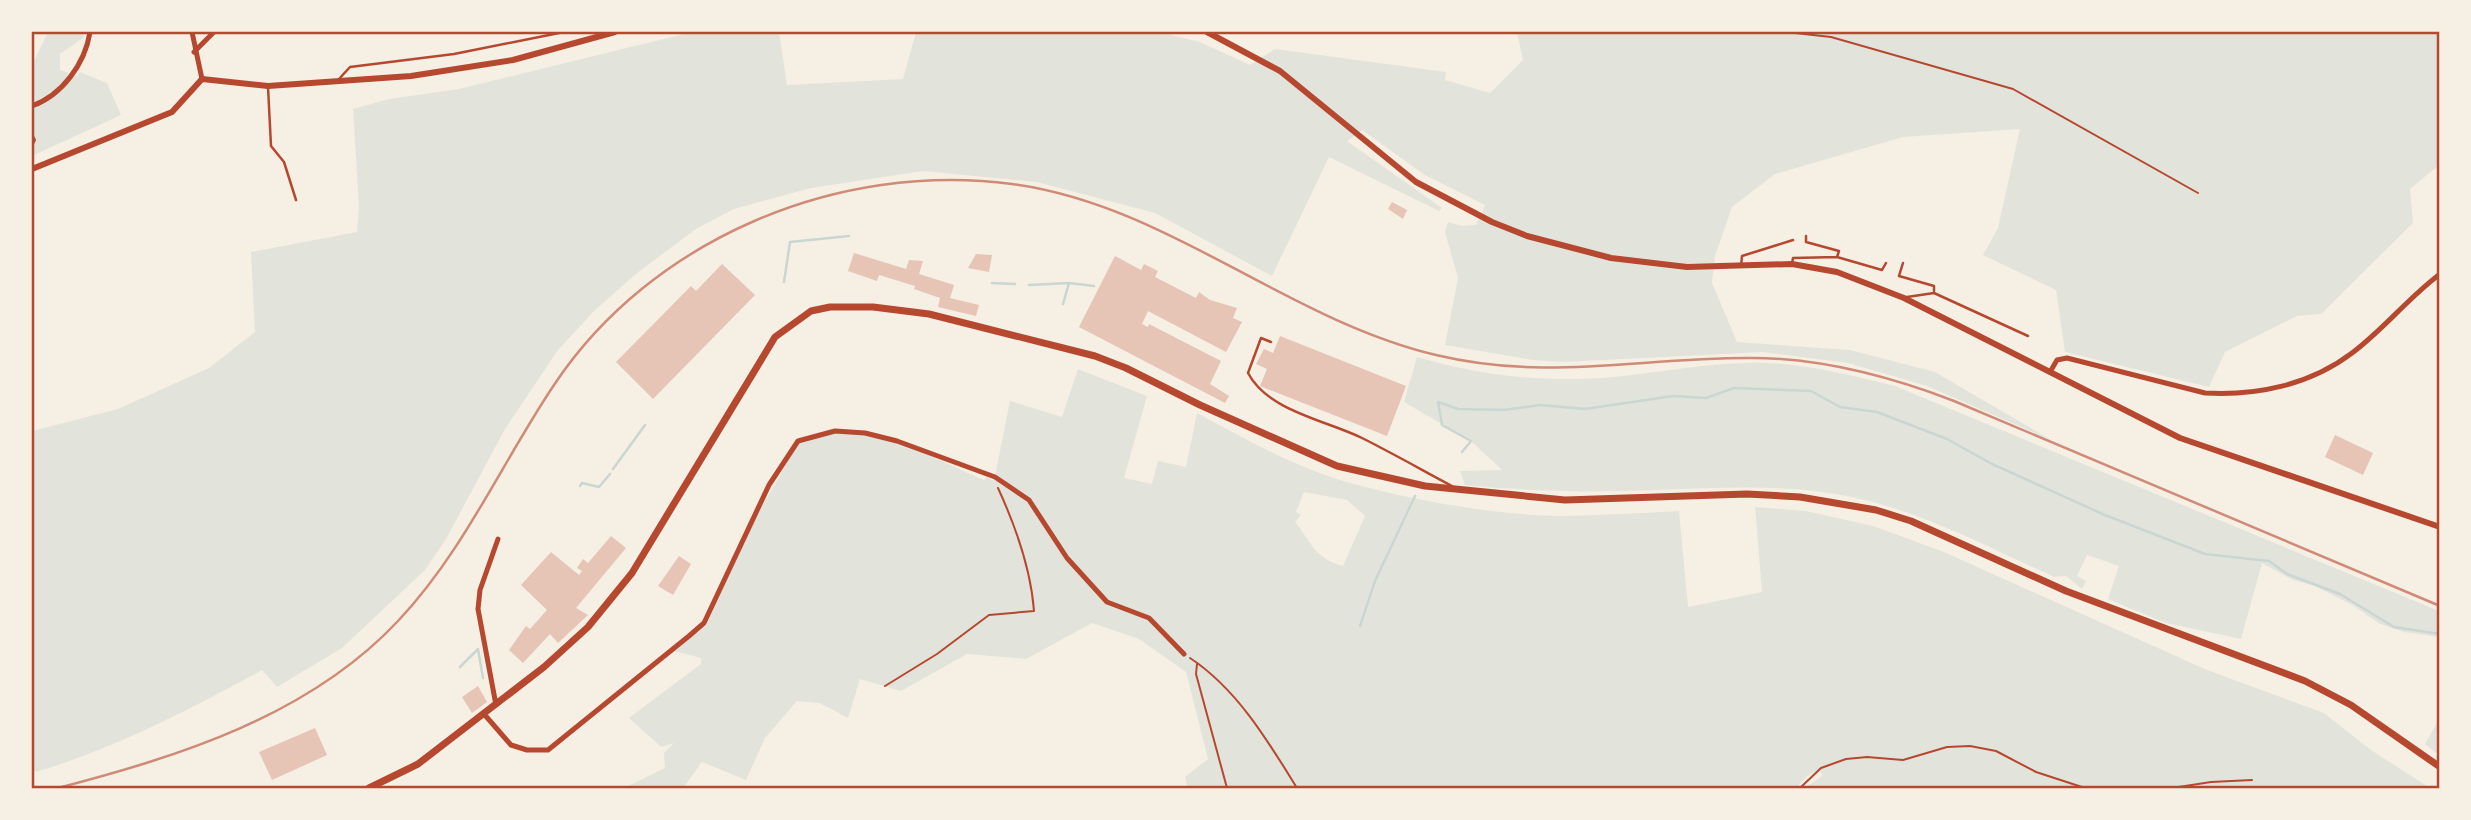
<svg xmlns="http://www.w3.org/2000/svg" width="2471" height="820" font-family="'Golos Text',sans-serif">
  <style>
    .green { fill: #e2e4dc; fill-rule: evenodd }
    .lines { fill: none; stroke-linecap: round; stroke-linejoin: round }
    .stream { stroke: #c9d6d2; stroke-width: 2.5 }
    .building { fill: #e6c5b7 }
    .path { stroke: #b5482f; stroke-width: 2 }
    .service { stroke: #b5482f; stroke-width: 2.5 }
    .minor { stroke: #b5482f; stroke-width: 5 }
    .tertiary { stroke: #b5482f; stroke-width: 6 }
    .secondary { stroke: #b5482f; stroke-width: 7 }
    .rail { stroke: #cf8b77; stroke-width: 2.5 }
    .neatline { fill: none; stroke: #b5482f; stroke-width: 2.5 }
  </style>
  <rect width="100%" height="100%" fill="#f6efe4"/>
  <path class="green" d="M48,32H84L83,38L60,54V70L77,76L80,72L107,83L121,115L32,156L35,141L32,135V65Z
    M692,32H779L787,85L903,79L916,32H1158L1200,42L1250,65L1275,49L1446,72L1445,80L1490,93L1523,60L1517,32H2439V165L2410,189L2413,223L2321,314L2297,316L2225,352L2209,387L2065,352L2056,290L1983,255L1998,228L2020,129L1903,137L1775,174L1732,207L1715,256L1712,283L1737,342L1850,350L1935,372L2051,440L1927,386L1848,363L1763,352L1564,362L1533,360L1445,345L1458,278L1445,232L1448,222L1462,226L1476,225L1485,205L1425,175L1362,130L1347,141L1442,208L1439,211L1329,157L1272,276L1155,213L1037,182L923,171L811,188L734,209L696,229L637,273L595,310L558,350L505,429L446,539L425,570L342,648L277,687L262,670C189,710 116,748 36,772L32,768V431L118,409L209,368L255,332L251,252L357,232L359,207L353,109L389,99L459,89Z
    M1417,357C1481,376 1547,383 1614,377C1665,372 1716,361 1768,363C1811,365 1853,376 1895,386L2439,611V637L2404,632L2380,624L2354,606L2315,586L2293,580L2262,563L2241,639L2166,623L2108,599L2119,566L2087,555L2077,576L2086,581L2082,589L2066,576L2054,577C1988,547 1923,512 1852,497C1776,481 1696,490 1619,491C1567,492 1516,490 1465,485L1460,471L1502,470L1471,441L1404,402Z
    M1078,369L1147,396L1124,478L1152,484L1158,461L1186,467L1197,413C1242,437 1288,464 1337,479C1403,499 1498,516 1567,516C1604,515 1642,513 1679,511L1688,607L1762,592L1755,507L1806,511L1873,526L1944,552L2207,670L2324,713L2371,750L2430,788H1805L1822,776L1820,769L1806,777L1796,788H1188L1185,777L1208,759L1186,672L1139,639L1092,623L1026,659L967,654L901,691L860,679L848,718L820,703L797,701L765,738L746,780L702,762L683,788H624L665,768L664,753L674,743L661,747L629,718L701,664V658L674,651L706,626L751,526L799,442C811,439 824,434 836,433C883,429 942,462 984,480L987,477L994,481L1010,401L1062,417ZM1304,492L1347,500L1365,516L1343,566C1314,558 1312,543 1295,522L1301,515L1296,512Z
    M2439,719L2440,755H2439L2425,744Z"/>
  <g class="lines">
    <path class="stream" d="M784,282L790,242L849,236
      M992,283L1015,284
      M1029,285L1069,283L1094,286
      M1063,304L1069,283
      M1462,452L1471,441L1442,425L1438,402L1458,409L1503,410L1540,405L1585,409L1673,396L1706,398L1734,388L1811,391L1840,407L1877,412L1947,439L1992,464L2105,515L2205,554L2269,561L2287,574L2340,594L2394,627L2440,634
      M613,469L645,425
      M580,486L582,483L599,487L610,474
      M1360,626L1375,581L1415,496
      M478,649L483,678
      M460,667L478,649"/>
  </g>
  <path class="building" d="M1392,202L1407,210L1403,219L1388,209Z
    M854,253L906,269L909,260L923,261L919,274L954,285L950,298L979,305L976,316L938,307L940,298L914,289L915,286L879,275L877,281L848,271Z
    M976,254L992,255L989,272L968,268Z
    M1115,256L1141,270L1144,264L1158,271L1155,277L1196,298L1199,292L1210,300L1237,308L1233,318L1242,322L1226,352L1148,311L1142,324L1148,327L1149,324L1221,361L1210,384L1229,396L1225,403L1079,327Z
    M722,264L755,295L653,399L616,362L691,286L696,291Z
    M1280,336L1406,386L1387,436L1260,386L1267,369L1256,364L1264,349L1273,353Z
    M2335,435L2373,453L2363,475L2325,457Z
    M611,536L626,548L576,608L588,615L558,643L550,634L523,663L509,650L526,626L530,629L547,610L521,585L551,552L579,575L582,571L577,568L583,559L588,563Z
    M679,556L691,564L673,595L658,586Z
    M478,686L487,702L472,713L462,697Z
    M315,728L327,755L272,780L259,752Z"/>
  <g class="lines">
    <path class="path" d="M1786,32L1831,37L2013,89L2198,193
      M32,134L35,140L32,146
      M1190,658C1237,689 1268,741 1297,788
      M1197,664L1196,674L1227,788
      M885,686L937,654L989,615L1034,611C1031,570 1015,525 998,488
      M1800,788L1821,768L1846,759L1867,757L1903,760L1947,747L1970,746L1996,751L2036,772L2085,788
      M2172,788L2211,782L2252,780"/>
    <path class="service" d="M339,79L350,67L454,54L564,32
      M268,87L271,146L284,162L296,200
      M1806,236V242L1839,251L1837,257
      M1903,263L1899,276L1934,286V291
      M1792,264L1793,258L1837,257L1882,270L1886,263
      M1741,266L1742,256L1793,240
      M1907,297L1934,293L2028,336
      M1271,342L1261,338L1248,373C1268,411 1325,420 1362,438C1392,453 1422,470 1452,486"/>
    <path class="minor" d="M192,32L202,79
      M194,52L214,32
      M32,106C62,95 85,64 90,32
      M2050,372L2057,360L2067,358L2205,393C2256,396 2310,385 2352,353C2383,330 2408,298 2440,274
      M496,705L478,609L480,590L498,539
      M484,714L511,745L527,750H548L689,636L704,623L769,485L798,441L835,431L865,433L897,441L995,477L1029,500L1067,558L1107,602L1149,618L1184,654"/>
    <path class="tertiary" d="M1207,32L1280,71L1416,182L1492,222L1527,236L1611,258L1687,267L1792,264L1837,272L1904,298L2180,438L2440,527
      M32,169L172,112L202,79L268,86L411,76L513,60L615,32"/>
    <path class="secondary" d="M369,788L418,764L544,667L588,627L632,573L775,337L811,311L830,307H873L929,314L1095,356L1126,368L1200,405L1337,466L1425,486L1565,500L1747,494L1800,497L1876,510L1911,521L2066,591L2305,681L2351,705L2440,767"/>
    <path class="rail" d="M58,788C180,756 309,716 398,621C464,551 501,464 554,385C652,238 839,161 1012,184C1168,205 1285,319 1436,355C1549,382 1640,357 1752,358C1822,358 1889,376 1954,401L2440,606"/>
  </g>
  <rect width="2471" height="820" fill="none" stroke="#f6efe4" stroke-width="66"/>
  <rect x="33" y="33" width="2405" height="754" class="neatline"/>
</svg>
